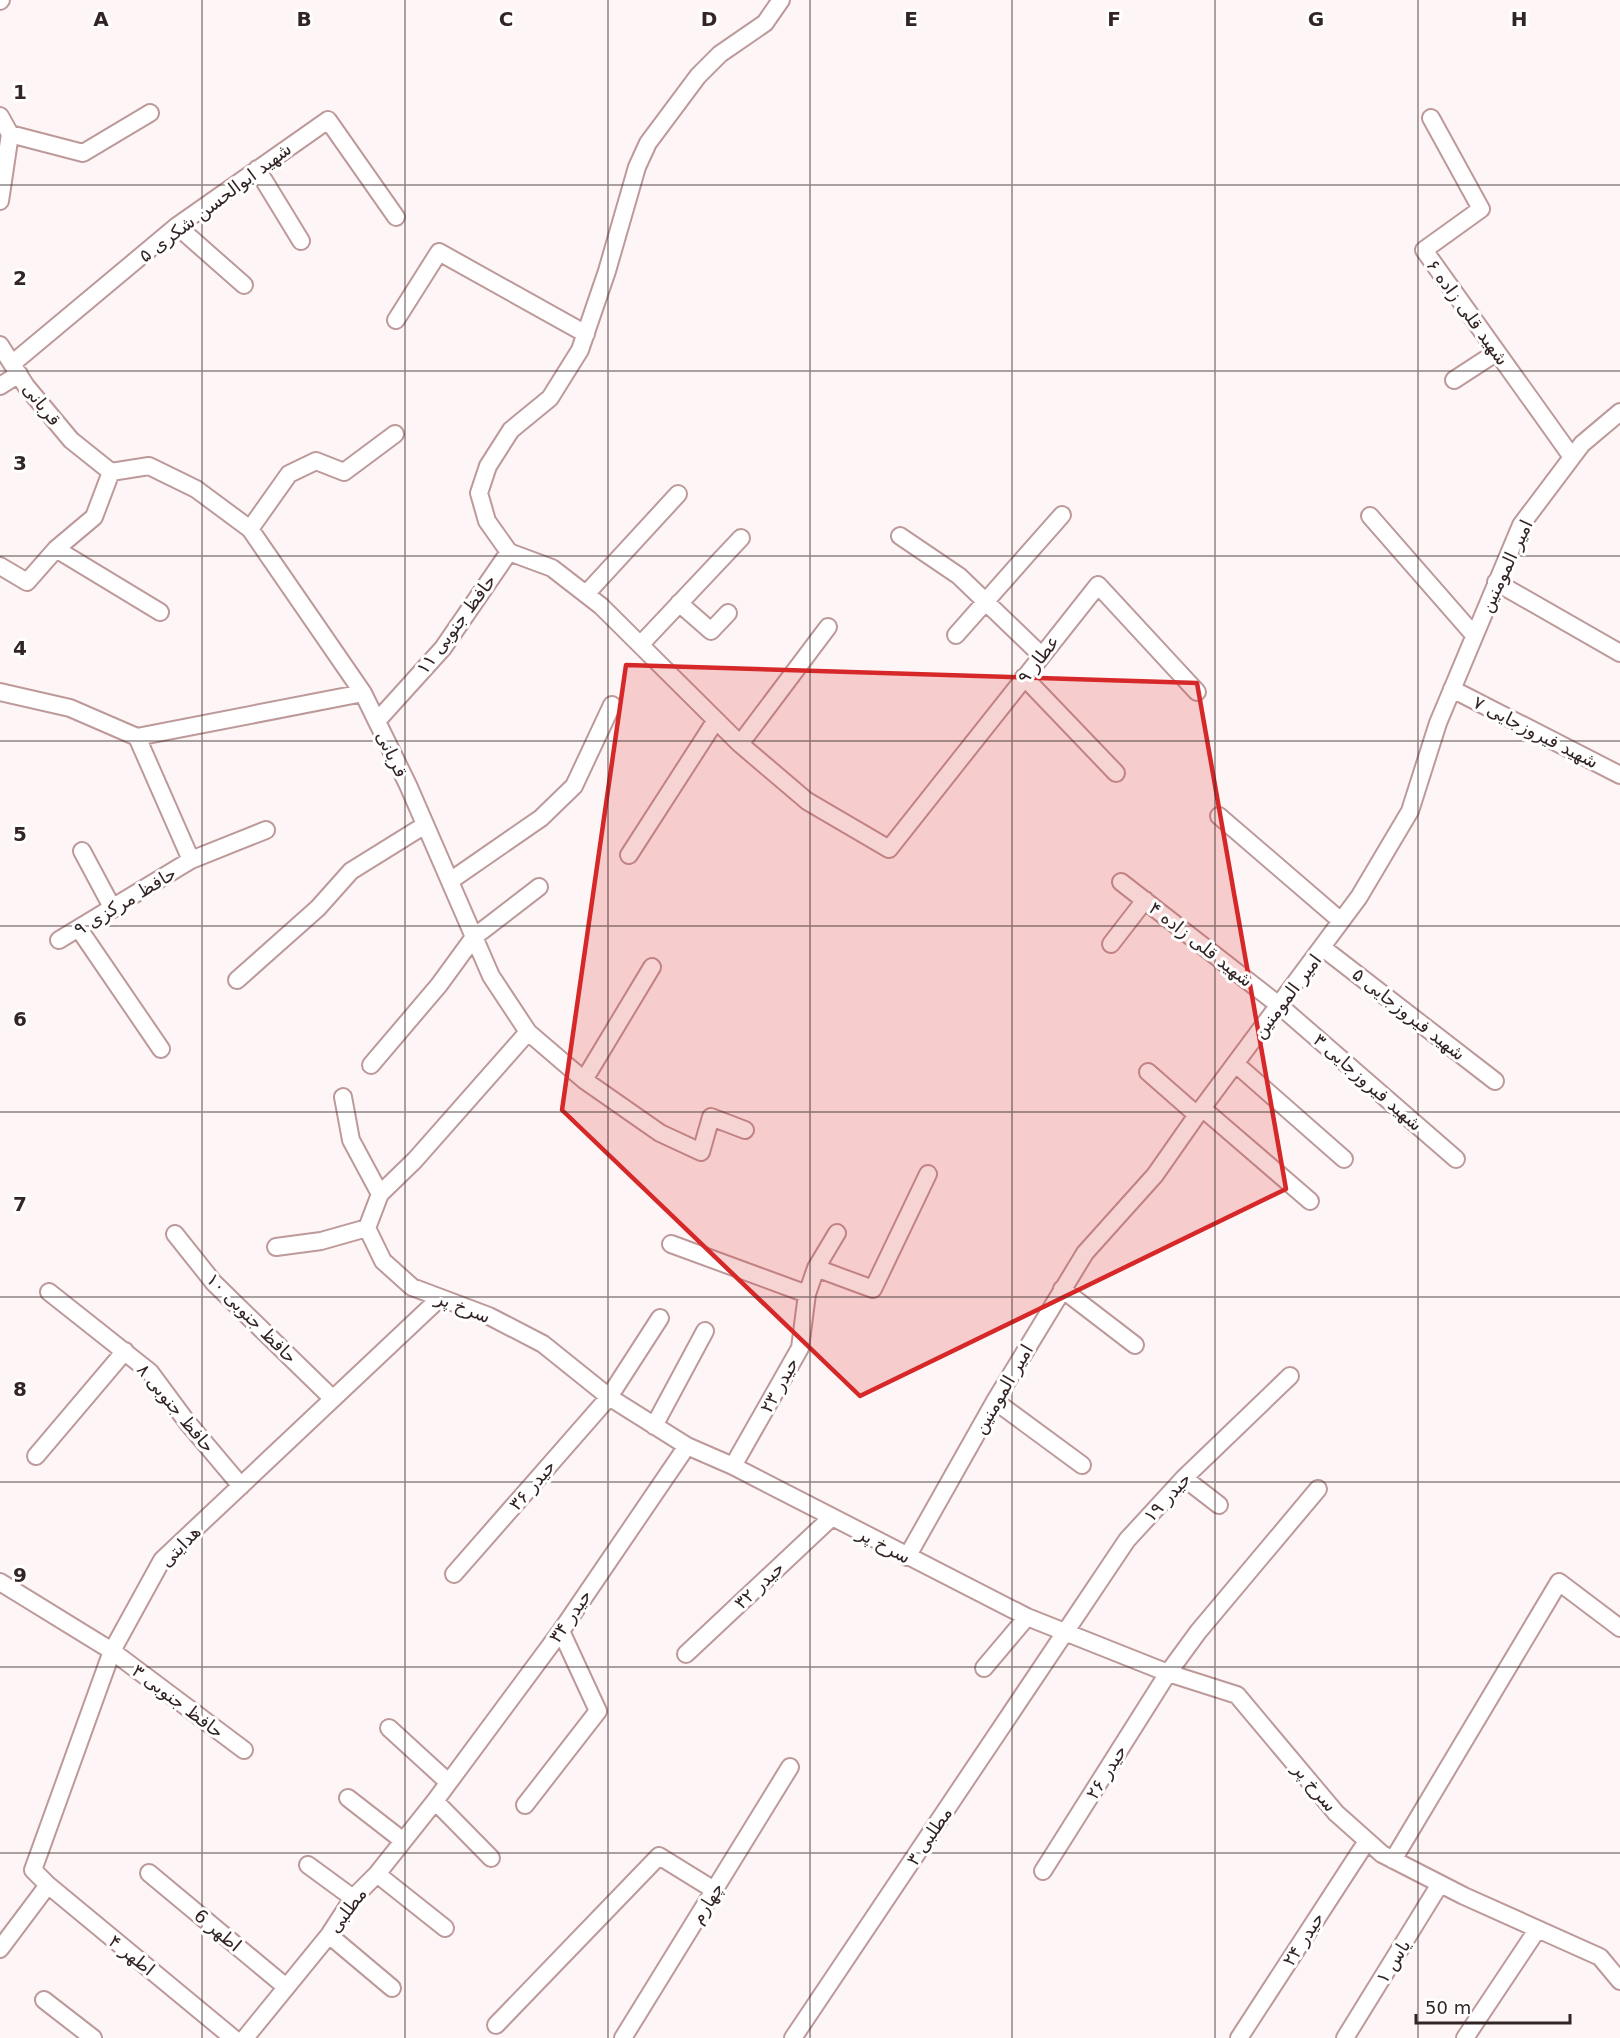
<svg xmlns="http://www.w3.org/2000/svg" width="1620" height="2038" font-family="'DejaVu Sans','Noto Sans Arabic',sans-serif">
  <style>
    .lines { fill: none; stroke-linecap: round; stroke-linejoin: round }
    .street-casing { stroke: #bd999a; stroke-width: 20 }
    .street { stroke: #fff; stroke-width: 16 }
    .marked { fill: #d62828; fill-opacity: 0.2; stroke: #d62828; stroke-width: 4.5; stroke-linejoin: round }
    .grid { fill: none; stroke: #332525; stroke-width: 1.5; stroke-opacity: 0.55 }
    .labels { text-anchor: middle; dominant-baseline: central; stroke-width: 6; stroke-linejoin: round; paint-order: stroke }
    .street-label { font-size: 18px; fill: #332525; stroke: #fff }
    .grid-label { font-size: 20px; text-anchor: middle; font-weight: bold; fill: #332525; stroke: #fff; stroke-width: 6; stroke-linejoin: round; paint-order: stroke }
  </style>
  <rect width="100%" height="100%" fill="#fef6f6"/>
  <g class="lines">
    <defs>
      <path id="street" d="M781,0L765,23L720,54L698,76L648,143L637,167L607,271L580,350L550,398L511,430L488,466L479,493L487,521L509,552L552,568L601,606L740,744L807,801L889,849L1098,585L1197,692
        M0,1L1,0
        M0,116L10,134L0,201
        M1431,118L1481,209L1424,250L1572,457
        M10,134L83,153L150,113
        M257,169L301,241
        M177,226L244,285
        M396,320L439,252L586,334
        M0,345L26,386L71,440L111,472L149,466L196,489L250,529L363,693L408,785L491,976L528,1032L584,1080L660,1133L701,1152L711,1117L745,1130
        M13,363L177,226L328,120L396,217
        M1454,380L1497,352
        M0,386L19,374
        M1370,516L1474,635
        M250,529L289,474L316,461L344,472L395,434
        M900,536L959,576L1041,655
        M56,549L160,612
        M0,566L27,582L56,549L94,517L111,472
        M1496,582L1620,653
        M586,594L678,494
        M679,603L711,631L728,613
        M956,635L1062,515
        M641,644L741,538
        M1024,677L1116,773
        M1452,689L1620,775
        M0,692L70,708L137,737L363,693
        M377,721L443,648L509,552
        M137,737L191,860
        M740,744L828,627
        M1219,816L1341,921
        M82,851L113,909
        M629,855L716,720
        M450,881L541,818L574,786L612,705
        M1121,882L1280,1006L1456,1159
        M79,929L161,1049
        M59,940L191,860L266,830
        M1111,944L1145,900
        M1323,948L1495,1081
        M237,980L318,908L351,871L425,825
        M528,1032L415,1160L380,1194L367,1228L383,1261L412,1287L489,1316L543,1344L609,1397L687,1446L733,1466L1027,1617L1168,1673L1237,1695L1336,1813L1382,1854L1464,1896L1600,1957L1620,1981
        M371,1065L439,985L474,937L539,887
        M1237,1065L1344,1159
        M1148,1072L1197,1115
        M584,1080L652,967
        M343,1097L351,1140L380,1194
        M1202,1108L1310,1201
        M175,1234L214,1283L333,1399
        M671,1244L807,1294
        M276,1247L321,1241L367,1228
        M816,1268L873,1289L928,1174
        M1062,1289L1135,1345
        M49,1292L150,1372L187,1422L241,1486
        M995,1401L1082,1465
        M654,1426L705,1331
        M36,1456L125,1351
        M733,1466L800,1348L807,1294L816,1268L837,1233
        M1184,1478L1219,1505
        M907,1557L995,1401L1085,1253L1155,1175L1197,1115L1359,897L1410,811L1438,723L1521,525L1582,444L1620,412
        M454,1574L609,1397L660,1318
        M0,1582L112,1651L244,1750
        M686,1654L832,1517
        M984,1668L1027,1617
        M389,1728L448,1782
        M348,1798L402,1840
        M435,1801L491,1858
        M525,1805L598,1711L561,1631
        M1393,1860L1559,1582L1620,1628
        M308,1865L353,1898
        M1043,1871L1168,1673L1198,1632L1318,1489
        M149,1873L286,1987
        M377,1874L445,1928
        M329,1935L392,1988
        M0,1949L48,1885
        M44,2000L93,2038
        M496,2025L659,1856L714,1890
        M233,2038L48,1885L33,1870L112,1651L162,1560L440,1298
        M245,2038L329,1935L353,1898L377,1874L435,1801L561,1631L687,1446
        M623,2038L790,1767
        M793,2038L1127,1540L1184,1478L1290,1376
        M1239,2038L1367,1841
        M1345,2038L1440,1884
        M1465,2038L1537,1930"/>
    </defs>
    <use href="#street" class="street-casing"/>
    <use href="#street" class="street"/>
  </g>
  <path class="marked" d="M626,665L1197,683L1286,1189L860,1396L562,1110Z"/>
  <path class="grid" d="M202,0V2038M405,0V2038M608,0V2038M810,0V2038M1012,0V2038M1215,0V2038M1418,0V2038M0,185H1620M0,371H1620M0,556H1620M0,741H1620M0,926H1620M0,1112H1620M0,1297H1620M0,1482H1620M0,1667H1620M0,1853H1620"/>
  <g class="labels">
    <g class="street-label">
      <text transform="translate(215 202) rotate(-37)">شهید ابوالحسن شکری ۵</text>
      <text transform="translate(1468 312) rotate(54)">شهید قلی زاده ۶</text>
      <text transform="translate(42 404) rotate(51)">قربانی</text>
      <text transform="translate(1506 566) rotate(-65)">امیر المومنین</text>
      <text transform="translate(456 624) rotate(-53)">حافظ جنوبی ۱۱</text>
      <text transform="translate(1038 659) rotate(-52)">عطار ۹</text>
      <text transform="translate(1536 732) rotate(27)">شهید فیروزجایی ۷</text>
      <text transform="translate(392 754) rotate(64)">قربانی</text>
      <text transform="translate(125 901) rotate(-31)">حافظ مرکزی ۹</text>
      <text transform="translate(1201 944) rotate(38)">شهید قلی زاده ۴</text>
      <text transform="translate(1287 996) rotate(-53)">امیر المومنین</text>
      <text transform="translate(1409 1014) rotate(38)">شهید فیروزجایی ۵</text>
      <text transform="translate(1368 1082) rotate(41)">شهید فیروزجایی ۳</text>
      <text transform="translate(463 1307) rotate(21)">سرخ پر</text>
      <text transform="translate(252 1318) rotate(45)">حافظ جنوبی ۱۰</text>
      <text transform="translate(779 1385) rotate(-61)">حیدر ۲۳</text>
      <text transform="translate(1003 1389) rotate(-60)">امیر المومنین</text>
      <text transform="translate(176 1408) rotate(50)">حافظ جنوبی ۸</text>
      <text transform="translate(532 1485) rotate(-49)">حیدر ۳۶</text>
      <text transform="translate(1167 1497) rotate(-47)">حیدر ۱۹</text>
      <text transform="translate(884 1545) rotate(28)">سرخ پر</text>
      <text transform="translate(180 1546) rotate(-46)">هدایتی</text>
      <text transform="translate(759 1585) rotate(-43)">حیدر ۳۲</text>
      <text transform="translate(570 1616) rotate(-55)">حیدر ۳۴</text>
      <text transform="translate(178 1701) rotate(37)">حافظ جنوبی ۳</text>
      <text transform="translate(1106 1772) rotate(-58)">حیدر ۲۶</text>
      <text transform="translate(1315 1787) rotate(50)">سرخ پر</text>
      <text transform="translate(929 1836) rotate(-56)">مطلبی ۳</text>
      <text transform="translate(707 1903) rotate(-58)">چهارم</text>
      <text transform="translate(347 1910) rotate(-53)">مطلبی</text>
      <text transform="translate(218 1930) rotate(40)">اطهر 6</text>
      <text transform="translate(1303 1939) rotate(-57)">حیدر ۲۴</text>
      <text transform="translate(132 1955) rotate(39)">اطهر ۴</text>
      <text transform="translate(1393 1961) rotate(-58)">یاس ۱</text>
    </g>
  </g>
  <g class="grid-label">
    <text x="101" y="26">A</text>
    <text x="304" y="26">B</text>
    <text x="506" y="26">C</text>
    <text x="709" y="26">D</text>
    <text x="911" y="26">E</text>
    <text x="1114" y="26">F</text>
    <text x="1316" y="26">G</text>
    <text x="1519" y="26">H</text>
    <text x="20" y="99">1</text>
    <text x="20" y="285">2</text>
    <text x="20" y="470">3</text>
    <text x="20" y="655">4</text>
    <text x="20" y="841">5</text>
    <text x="20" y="1026">6</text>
    <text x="20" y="1211">7</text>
    <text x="20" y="1396">8</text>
    <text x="20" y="1582">9</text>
  </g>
  <path d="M1416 2014v9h154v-9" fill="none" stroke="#332525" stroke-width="3"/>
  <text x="1425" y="2014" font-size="18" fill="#332525" stroke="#ffffff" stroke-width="4.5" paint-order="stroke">50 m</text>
</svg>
